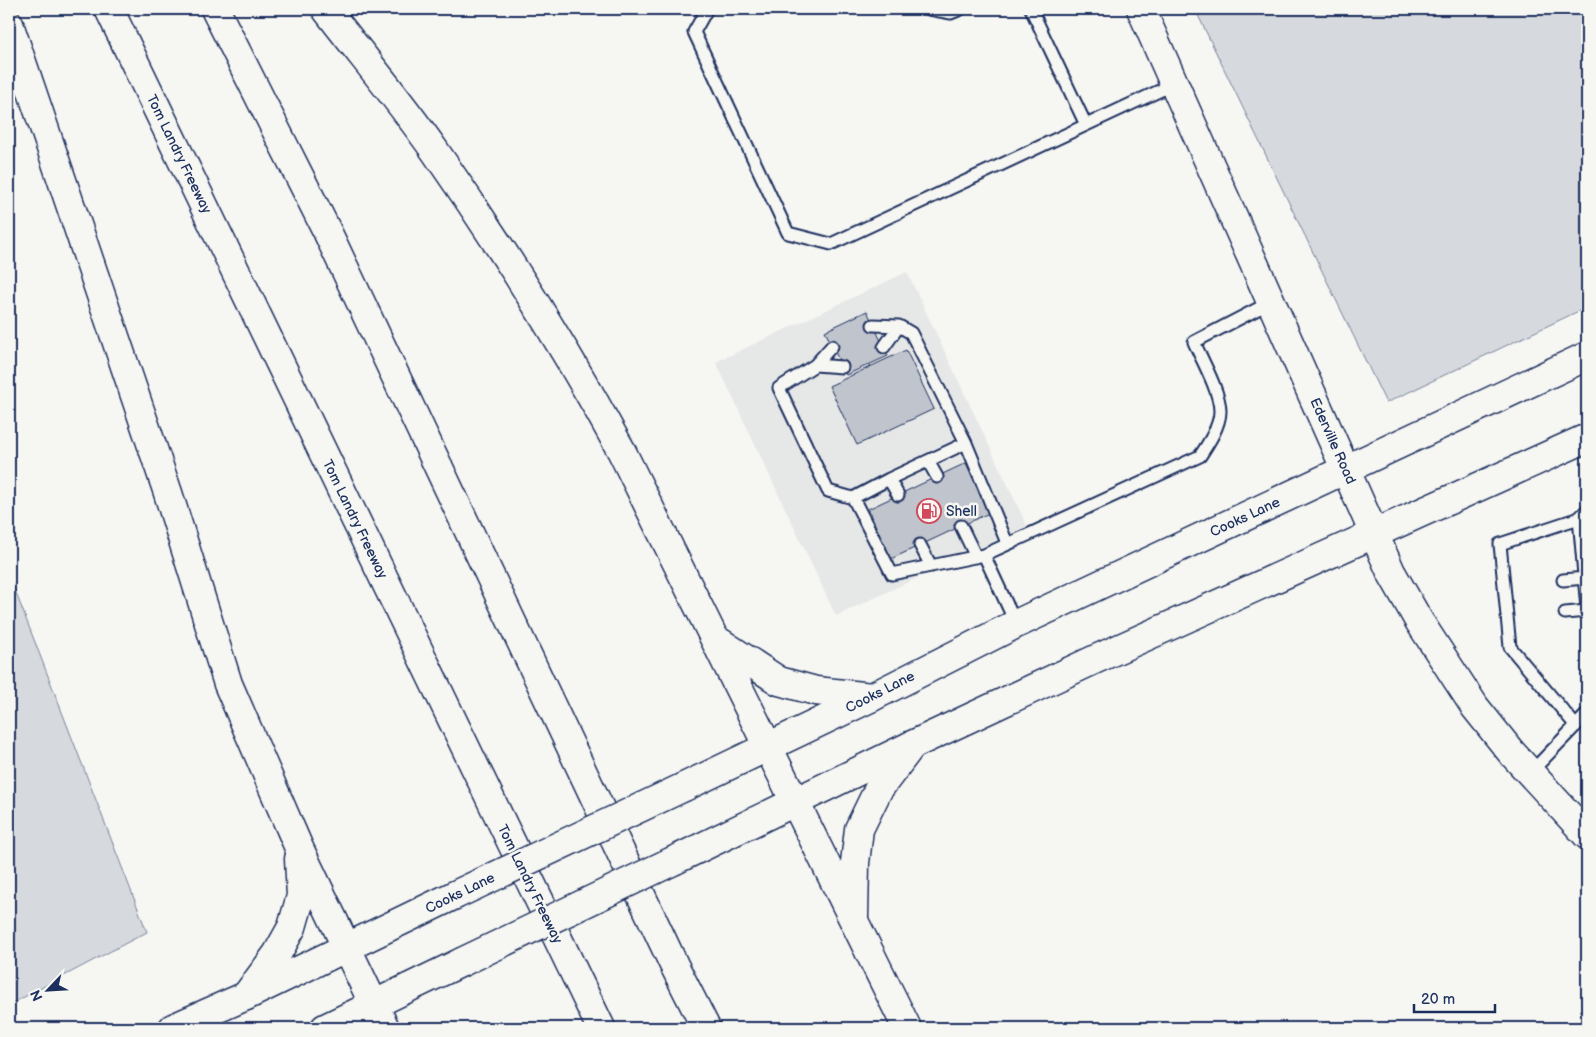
<svg xmlns="http://www.w3.org/2000/svg" width="1596" height="1037" font-family="'Balsamiq Sans',sans-serif">
  <style>
    .built { fill: #e6e7e7 }
    .green { fill: #d6d9dd; stroke: #78849e }
    .building { fill: #c0c4cd; stroke: #1b2f5e }
    .lines { fill: none; stroke-linecap: round; stroke-linejoin: round }
    .service-casing { stroke: #1b2f5e; stroke-width: 15 }
    .tertiary-casing { stroke: #1b2f5e; stroke-width: 31 }
    .secondary-casing { stroke: #1b2f5e; stroke-width: 31 }
    .motorway-casing { stroke: #1b2f5e; stroke-width: 31 }
    .service { stroke: #f6f6f2; stroke-width: 11 }
    .tertiary { stroke: #f6f6f2; stroke-width: 28 }
    .secondary { stroke: #f6f6f2; stroke-width: 28 }
    .motorway { stroke: #f6f6f2; stroke-width: 28 }
    .secondary-bridge-casing { stroke: #1b2f5e; stroke-width: 31; stroke-linecap: butt }
    .secondary-bridge { stroke: #f6f6f2; stroke-width: 28 }
    .labels { text-anchor: middle; dominant-baseline: central; stroke-width: 5; stroke-linejoin: round; paint-order: stroke }
    .street-label { font-size: 14px; fill: #1b2f5e; stroke: #f6f6f2 }
    .poi-label { font-size: 14px; fill: #1b2f5e; stroke: #f6f6f2; text-anchor: start }
  </style>
  <rect width="100%" height="100%" fill="#f6f6f2"/>
  <filter id="ink" filterUnits="userSpaceOnUse"><feTurbulence type="fractalNoise" baseFrequency=".02" numOctaves="2"/><feDisplacementMap in="SourceGraphic" scale="10" xChannelSelector="R" yChannelSelector="G"/><feConvolveMatrix kernelMatrix="1 2 1 2 8 2 1 2 1" color-interpolation-filters="sRGB"/></filter>
  <g filter="url(#ink)">
    <path class="built" d="M907,272L1027,526L836,616L716,362Z"/>
    <path class="green" d="M1195,9H1587V307L1386,403Z
      M9,575L147,932L9,1005Z"/>
    <path class="building" d="M867,311L888,356L846,375L825,331Z
      M906,350L934,409L857,445L829,386Z
      M966,463L989,513L891,559L868,509Z"/>
    <g class="lines">
      <defs>
        <path id="service" d="M707,9L694,32L788,233L831,244L1174,84
          M929,9L951,13L961,9
          M1031,9L1086,125
          M873,325L899,326
          M884,347L899,326L911,333L966,443
          M815,365L832,346
          M842,367L815,365L779,388L828,491L853,498
          M928,461L937,477
          M889,479L898,495
          M1587,510L1579,518L1587,609
          M961,526L976,557
          M920,545L931,566
          M984,555L892,574L853,498L889,479L966,443L1007,543
          M1563,580L1585,578
          M1565,613L1587,611
          M1016,624L984,555L1200,456C1208,444 1220,426 1220,411C1220,392 1202,360 1194,342L1271,302
          M1576,726L1510,647L1500,544L1579,518
          M1530,773L1587,714"/>
        <path id="tertiary" d="M1141,9L1391,572L1419,621L1475,707L1511,752L1587,835"/>
        <path id="secondary" d="M684,787L872,697L1016,624L1587,356
          M675,860L912,745L1096,659L1587,438
          M173,1028L246,996L455,895
          M325,1028L462,962"/>
        <path id="motorway" d="M109,9L601,1028
          M215,9L326,229L674,965L706,1028
          M326,9C362,56 401,102 435,151C502,247 565,347 621,450L907,1028
          M9,24L168,493L228,684L299,848L385,1028
          M715,639L779,681L816,691L872,697
          M854,917L855,863L859,829L878,790L912,745
          M246,996L277,954L292,927L301,896L299,859"/>
      </defs>
      <use href="#service" class="service-casing"/>
      <use href="#tertiary" class="tertiary-casing"/>
      <use href="#secondary" class="secondary-casing"/>
      <use href="#motorway" class="motorway-casing"/>
      <use href="#service" class="service"/>
      <use href="#tertiary" class="tertiary"/>
      <use href="#secondary" class="secondary"/>
      <use href="#motorway" class="motorway"/>
      <defs>
        <path id="secondary-bridge" d="M455,895L684,787
          M462,962L675,860"/>
      </defs>
      <use href="#secondary-bridge" class="secondary-bridge-casing"/>
      <use href="#secondary-bridge" class="secondary-bridge"/>
    </g>
  </g>
  <defs>
    <symbol id="fuel-ring" viewBox="-11 -11 22 22"><circle r="9.5" fill="#f6f6f2" stroke="#d1495b" stroke-width="1.5"/><path d="M-5.5-6h7V0h2V4h1.3V-2.5L3-4.5l.8-.8L6-3V5H2.5V1h-1V6h-7ZM-4.2-4.7v3.2H.2V-4.7Z" fill="#d1495b"/></symbol>
  </defs>
  <g fill-rule="evenodd">
    <use href="#fuel-ring" x="915" y="497" width="28" height="28"/>
  </g>
  <g class="labels">
    <g class="street-label">
      <text transform="translate(179 154) rotate(64)">Tom Landry Freeway</text>
      <text transform="translate(1333 441) rotate(66)">Ederville Road</text>
      <text transform="translate(1245 517) rotate(-25)">Cooks Lane</text>
      <text transform="translate(355 519) rotate(64)">Tom Landry Freeway</text>
      <text transform="translate(880 692) rotate(-27)">Cooks Lane</text>
      <text transform="translate(530 884) rotate(64)">Tom Landry Freeway</text>
      <text transform="translate(460 893) rotate(-26)">Cooks Lane</text>
    </g>
    <g class="poi-label">
      <text x="946" y="511">Shell</text>
    </g>
  </g>
  <rect width="1596" height="1037" fill="none" stroke="#f6f6f2" stroke-width="30"/>
  <rect x="15" y="15" width="1566" height="1007" fill="none" stroke="#1b2f5e" stroke-width="2" filter="url(#ink)"/>
  <g transform="translate(48 990) rotate(245)" stroke="#f6f6f2" stroke-width="4" paint-order="stroke">
  <path d="M0-4L9 19L0 12L-9 19Z" fill="#1b2f5e"/>
  <text y="-8" font-size="14" font-weight="bold" text-anchor="middle" fill="#1b2f5e">N</text>
  </g>
  <path d="M1414 1004v8h81v-8" fill="none" stroke="#1b2f5e" stroke-width="2.5"/>
  <text x="1421" y="1004" font-size="15" fill="#1b2f5e" stroke="#f6f6f2" stroke-width="4" paint-order="stroke">20 m</text>
</svg>
